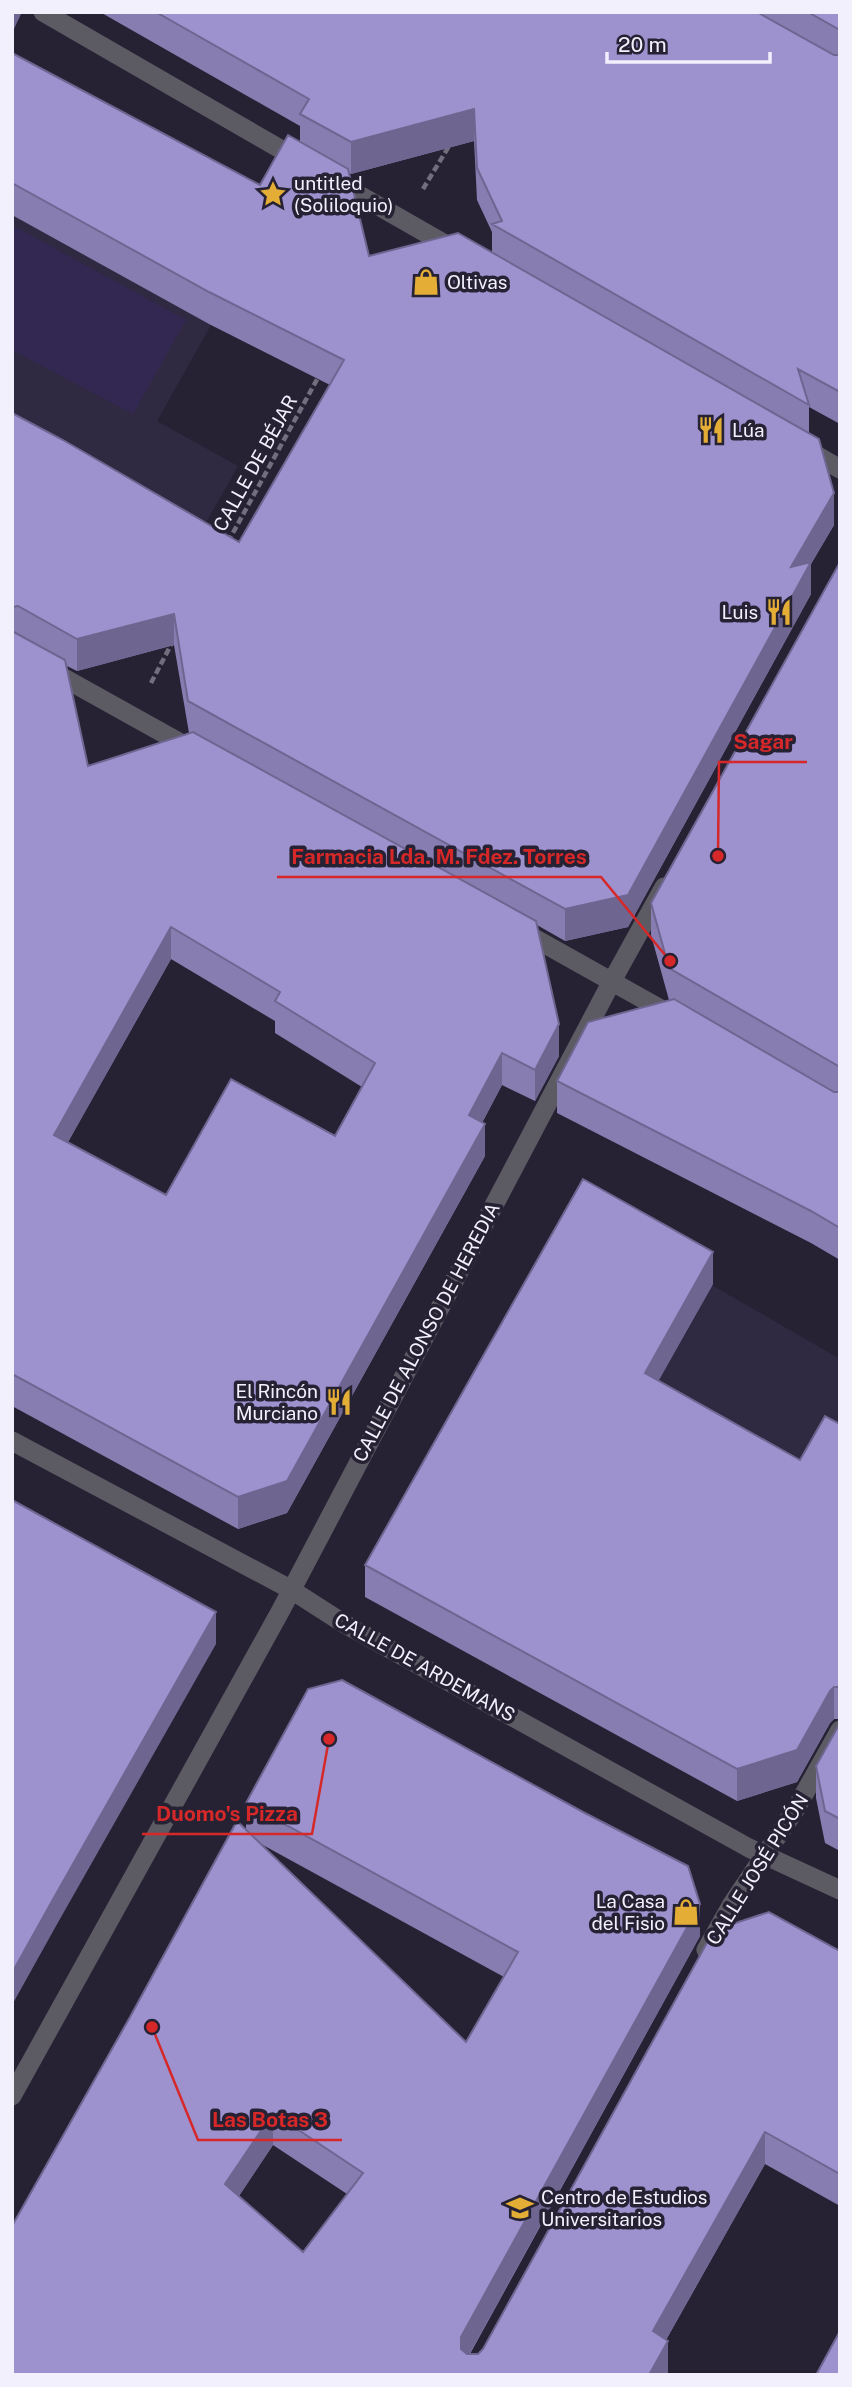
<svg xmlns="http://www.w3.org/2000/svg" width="852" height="2387" font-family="'Public Sans',sans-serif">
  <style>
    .built { fill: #2f2a42 }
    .green { fill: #322851 }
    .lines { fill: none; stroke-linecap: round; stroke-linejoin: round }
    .path { stroke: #716e7e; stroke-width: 4.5; stroke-dasharray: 7 3.5; stroke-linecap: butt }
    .pedestrian { stroke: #5c5b64; stroke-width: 19 }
    .minor { stroke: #5c5b64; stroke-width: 19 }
    .wall { fill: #877db1; fill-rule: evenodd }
    .shaded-wall { fill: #6e6690 }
    .building { fill: #9d91ce; stroke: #6e6690; stroke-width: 2; fill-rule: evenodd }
    .labels { text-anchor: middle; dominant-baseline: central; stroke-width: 7; stroke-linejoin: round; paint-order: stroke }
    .poi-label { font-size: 19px; fill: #f2f0fd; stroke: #262234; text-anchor: start }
    .street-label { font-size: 19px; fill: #f2f0fd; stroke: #262234 }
    .leader { fill: none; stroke: #d62828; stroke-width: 2.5 }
    .callout-dot { fill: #d62828; stroke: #262234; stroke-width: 2.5 }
    .callout-label { font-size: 21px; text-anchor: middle; font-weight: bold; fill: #d62828; stroke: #262234; stroke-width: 7; stroke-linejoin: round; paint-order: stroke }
  </style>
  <rect width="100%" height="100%" fill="#262234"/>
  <path class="built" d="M12,211L211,325L157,421L238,466L130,657L98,666L12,616Z
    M583,1211L840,1359V1579L640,1466Z"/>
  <path class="green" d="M12,225L186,320L133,414L12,350Z"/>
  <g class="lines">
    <path class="path" d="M423,189L449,146
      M228,542L320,374
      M151,683L173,641"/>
    <path class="pedestrian" d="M612,981L664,887"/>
    <path class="minor" d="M43,12L301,161
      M333,180L459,252
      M804,448L840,469
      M12,649L195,751
      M518,929L675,1017
      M12,1441L290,1589L343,1623L749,1848L840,1890
      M706,1950L732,1904L795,1810L840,1730
      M12,2096L281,1610L612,981"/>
  </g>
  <path class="wall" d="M100,12H840V424L809,407V433L834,525L811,564V594L628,927L565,941L537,925L559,1056L535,1101L502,1085L482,1123L485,1156L287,1513L238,1529L12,1406V413L239,542L330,385L209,324L12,215V53L260,185L300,142V126ZM474,141L477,200L492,232V252L369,256L349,173L351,174ZM174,645L189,733L88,766L65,665L77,671ZM171,959L275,1021V1033L362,1087L335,1136L166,1195L68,1142Z
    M840,562V1260L811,1243L557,1113V1081L669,1000L651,935V903Z
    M713,1284L658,1381L800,1460L840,1424V1719H834L830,1723L797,1782L737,1801L365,1597V1565Z
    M840,1723V1851L825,1843L816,1798V1766Z
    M246,1803L700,1936L470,2354H478L840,1951V2206L765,2164L666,2340L668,2373L12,2375L246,1829ZM261,1844L504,1977L466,2042ZM273,2145L347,2194L303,2252L239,2196Z"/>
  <path class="shaded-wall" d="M12,12H22L12,33Z
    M474,109V141L351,174V142Z
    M834,493V525L811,564V594L628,927L565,941V909L791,567Z
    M174,614V645L77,671V639Z
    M171,927V959L54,1167V1135Z
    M559,1024V1056L535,1101V1070Z
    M502,1053V1085L469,1147V1115Z
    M485,1124V1156L287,1513L238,1529V1497Z
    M713,1252V1284L645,1405V1373Z
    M216,1612V1644L56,1926L12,2005V1973L56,1894Z
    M834,1687V1719L830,1723L797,1782L737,1801V1769Z
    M700,1904V1936L461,2369V2337Z
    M273,2113V2145L225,2216V2184Z
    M765,2132V2164L653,2363V2331Z
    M668,2341V2373L667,2375H649Z"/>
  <path class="building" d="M156,12H757L834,55H840V392L798,369L809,405L492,224L502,221L477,168L474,109L351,142L300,114L309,99Z
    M808,12H840V30Z
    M12,53L260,185L288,135L348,169L369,256L458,233L819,439L834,493L791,567L811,562L628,895L565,909L188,701L174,614L77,639L18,606L12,607V413L63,440L239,542L344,360L209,292L12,183Z
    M840,562V1067L669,968L651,903Z
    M12,631L65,660L88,766L193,732L536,921L559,1024L535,1070L502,1053L469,1115L485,1124L287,1481L238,1497L12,1374ZM171,927L280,992L275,1001L375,1063L335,1136L231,1079L166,1195L54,1135Z
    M674,999L834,1092H840V1228L811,1211L557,1081L588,1022Z
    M583,1179L713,1252L645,1373L800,1460L825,1416L840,1424V1687H834L830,1691L797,1750L737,1769L365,1565Z
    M12,1500L216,1612L56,1894L12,1973Z
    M342,1680L583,1812L688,1866L700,1904L461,2337V2349L467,2354H478L483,2349L714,1930L769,1912L840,1951V2174L765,2132L653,2331L668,2341L649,2375H12V2226L130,2017L237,1821L466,2042L518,1952L246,1803L308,1689ZM273,2113L363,2173L303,2252L225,2184Z
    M840,1723V1819L825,1811L816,1766Z
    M840,2331V2375H816Z"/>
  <defs>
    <symbol id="sight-bare" viewBox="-9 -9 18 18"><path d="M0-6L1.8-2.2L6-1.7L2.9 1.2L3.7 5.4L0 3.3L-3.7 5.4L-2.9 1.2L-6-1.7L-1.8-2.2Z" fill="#e4ad35" stroke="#262234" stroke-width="2.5" paint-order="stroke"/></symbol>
    <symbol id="shop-bare" viewBox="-9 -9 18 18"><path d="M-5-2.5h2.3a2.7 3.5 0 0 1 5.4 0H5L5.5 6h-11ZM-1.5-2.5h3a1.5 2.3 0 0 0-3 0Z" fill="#e4ad35" stroke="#262234" stroke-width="2.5" paint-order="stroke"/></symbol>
    <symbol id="restaurant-bare" viewBox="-9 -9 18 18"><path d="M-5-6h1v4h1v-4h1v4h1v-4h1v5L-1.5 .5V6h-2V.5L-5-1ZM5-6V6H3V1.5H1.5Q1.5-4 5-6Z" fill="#e4ad35" stroke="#262234" stroke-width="2.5" paint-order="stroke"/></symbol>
    <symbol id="university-bare" viewBox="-9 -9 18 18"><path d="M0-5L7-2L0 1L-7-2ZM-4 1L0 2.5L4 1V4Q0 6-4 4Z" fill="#e4ad35" stroke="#262234" stroke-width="2.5" paint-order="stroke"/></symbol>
  </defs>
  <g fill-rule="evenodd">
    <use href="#sight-bare" x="254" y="175" width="38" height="38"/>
    <use href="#shop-bare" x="407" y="263" width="38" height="38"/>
    <use href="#restaurant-bare" x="692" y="411" width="38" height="38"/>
    <use href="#restaurant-bare" x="760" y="593" width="38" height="38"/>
    <use href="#restaurant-bare" x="320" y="1383" width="38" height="38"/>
    <use href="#shop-bare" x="667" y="1893" width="38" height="38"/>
    <use href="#university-bare" x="501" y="2189" width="38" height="38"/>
  </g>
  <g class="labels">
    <g class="poi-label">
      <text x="294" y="183">untitled<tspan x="294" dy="22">(Soliloquio)</tspan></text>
      <text x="447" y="282">Oltivas</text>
      <text x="732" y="430">Lúa</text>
      <text x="758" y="612" text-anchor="end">Luis</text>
      <text x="318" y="1391" text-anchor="end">El Rincón<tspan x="318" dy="22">Murciano</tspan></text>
      <text x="665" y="1901" text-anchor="end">La Casa<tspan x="665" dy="22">del Fisio</tspan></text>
      <text x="541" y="2197">Centro de Estudios<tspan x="541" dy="22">Universitarios</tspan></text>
    </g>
    <g class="street-label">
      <text transform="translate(255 463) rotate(-61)">CALLE DE BÉJAR</text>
      <text transform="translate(426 1332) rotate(-62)">CALLE DE ALONSO DE HEREDIA</text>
      <text transform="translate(425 1667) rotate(29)">CALLE DE ARDEMANS</text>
      <text transform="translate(757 1869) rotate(-58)">CALLE JOSÉ PICÓN</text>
    </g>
  </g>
  <path class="leader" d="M718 856L719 762H807M670 961L601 877H277M329 1739L312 1834H142M152 2027L198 2140H342"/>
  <g class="callout-dot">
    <circle cx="718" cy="856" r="7"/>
    <circle cx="670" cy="961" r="7"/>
    <circle cx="329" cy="1739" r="7"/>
    <circle cx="152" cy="2027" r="7"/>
  </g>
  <g class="callout-label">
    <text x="763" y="749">Sagar</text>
    <text x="439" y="864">Farmacia Lda. M. Fdez. Torres</text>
    <text x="227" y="1821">Duomo's Pizza</text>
    <text x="270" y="2127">Las Botas 3</text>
  </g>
  <rect width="852" height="2387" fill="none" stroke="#f2f0fd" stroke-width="28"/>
  <path d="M607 52v10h163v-10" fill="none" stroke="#f2f0fd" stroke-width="3.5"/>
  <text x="618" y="52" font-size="21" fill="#f2f0fd" stroke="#262234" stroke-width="5" paint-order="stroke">20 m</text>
</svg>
